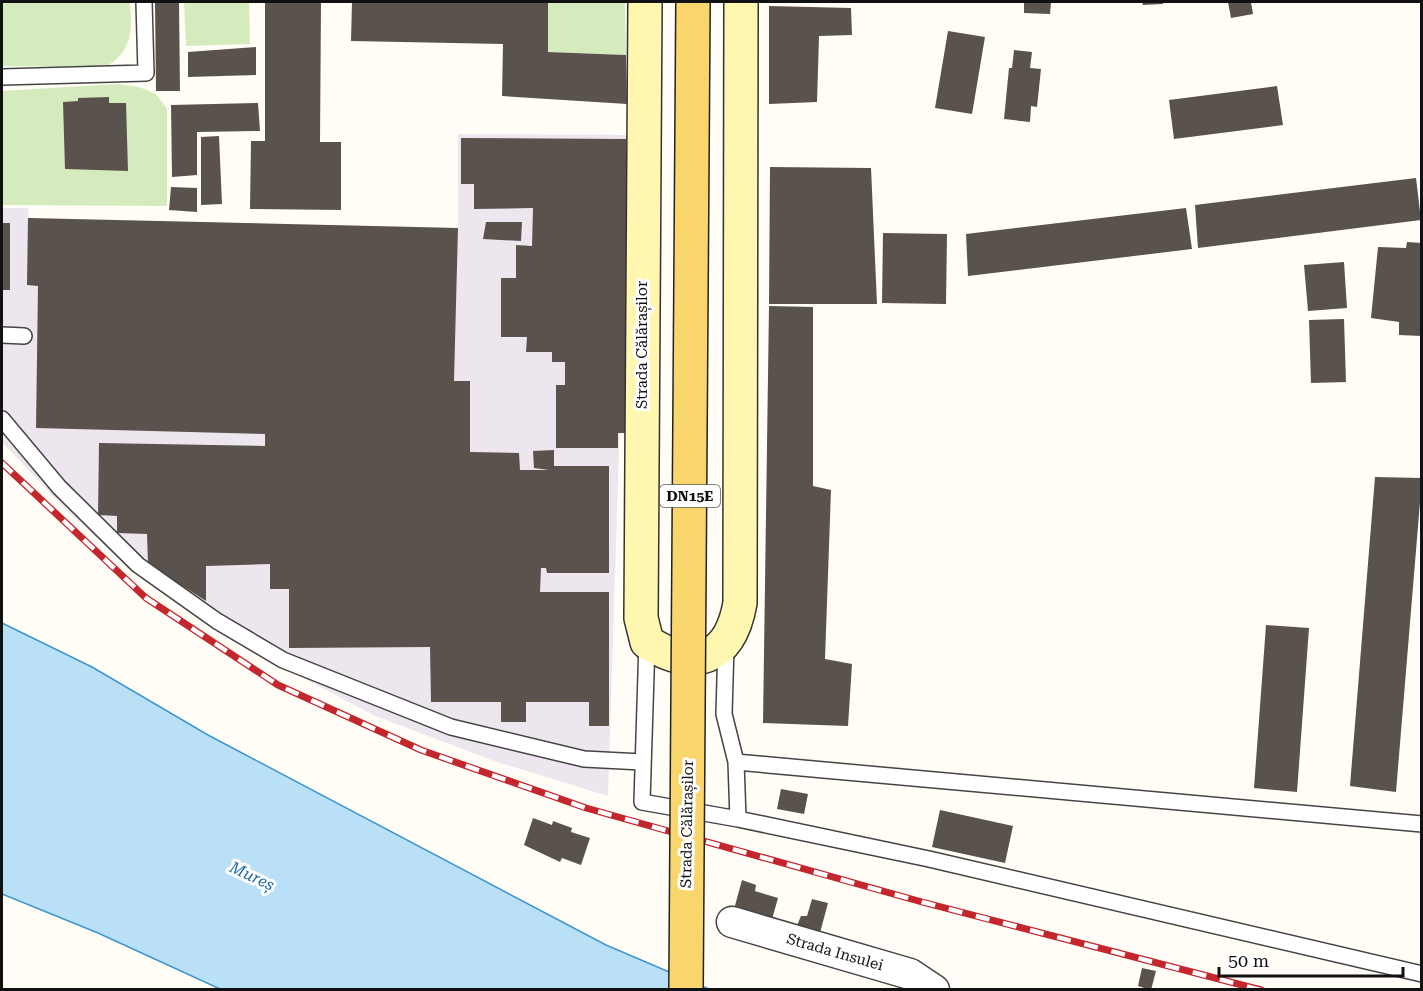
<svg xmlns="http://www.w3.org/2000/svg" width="1423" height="991" font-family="'Roboto Serif',serif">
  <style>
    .industrial { fill: #eee6ef }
    .green { fill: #d5ebbd }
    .water { fill: #b9e0f7; stroke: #3f96cf; stroke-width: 1.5 }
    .building { fill: #5a524d }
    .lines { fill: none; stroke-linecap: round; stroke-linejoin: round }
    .lane-casing { stroke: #444; stroke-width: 18 }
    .street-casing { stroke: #444; stroke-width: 33 }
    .secondary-casing { stroke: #333; stroke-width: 36 }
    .lane { stroke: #fff; stroke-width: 15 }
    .street { stroke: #fff; stroke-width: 30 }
    .secondary { stroke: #fff6b0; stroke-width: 33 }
    .rail-casing { stroke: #c4262e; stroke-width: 7 }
    .rail { stroke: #fff; stroke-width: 4.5; stroke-dasharray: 14; stroke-linecap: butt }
    .primary-bridge-casing { stroke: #222; stroke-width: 36; stroke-linecap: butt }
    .primary-bridge { stroke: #f9d66b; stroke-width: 33 }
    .labels { text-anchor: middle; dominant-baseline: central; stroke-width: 6; stroke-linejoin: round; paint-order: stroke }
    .shield { fill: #fff; stroke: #585858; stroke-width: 1.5 }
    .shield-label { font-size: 14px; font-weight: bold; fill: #111 }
    .street-label { font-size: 15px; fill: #111; stroke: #fff }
    .water-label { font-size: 16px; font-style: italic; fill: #1768a6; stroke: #fff }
  </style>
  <rect width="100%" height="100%" fill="#fffdf5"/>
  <path class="industrial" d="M458,134L629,135L608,796L497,762L373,715L217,632L147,583L71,515L2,442V208H28L29,218L458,228Z"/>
  <path class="green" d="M2,2H130C132,31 133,50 106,67L2,66Z
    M184,2H249L250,44L186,46Z
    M548,2H625L626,55L548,52Z
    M117,84L139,87L156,94L167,109V206L2,205V91Z"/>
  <path class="water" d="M2,623L92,667L208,735L606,945L709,989H220L98,933L2,894Z"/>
  <path class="building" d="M155,2H179L180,91H156Z
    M265,2H321L320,142H341V210L250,209L251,141H265Z
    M352,2H548V52L626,55L627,104L502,96L503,44L351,41Z
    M1024,2H1051L1050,14L1024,13Z
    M1142,2H1163V4L1143,5Z
    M1228,2H1251L1253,14L1231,18Z
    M769,6L851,8L852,35L819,36L817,102L769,104Z
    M948,31L985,37L972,114L935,108Z
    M256,47V75L188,77V52Z
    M1014,50L1032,52L1030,68L1041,69L1037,107L1031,106L1030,122L1004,119L1009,68H1012Z
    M1277,86L1283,125L1174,139L1169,100Z
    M109,97V103H126L128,171L65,169L63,102L78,101V98Z
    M258,103L260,131L197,132V175L172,177L171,105Z
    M219,136L222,204L201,205V137Z
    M461,138L626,139L628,433H618V448H556V385H565V362H552V352H526L527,337H501V278H516V245L532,246L533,208L474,209V184H461Z
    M770,167L871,168L877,304H769Z
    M1416,178L1421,220L1198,248L1195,205Z
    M171,187L197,188V212L169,210Z
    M1186,208L1192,249L968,276L966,234Z
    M28,218L458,228L454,381H470V452L519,453L520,470H549L534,468L533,451L554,450V466H609V573H547L546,568H541L540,592H609V726H589V702H526V722H501V702H431L430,647L289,648V589H270V564L206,566V601L148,564L147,534L117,533V516L98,515L99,443L265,446V434L36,428L38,286L27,285Z
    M486,222H522L521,241L483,239Z
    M2,223H10V290H2Z
    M883,233L947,234L946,304L882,303Z
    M1407,242L1422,243V336L1399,335V322L1371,318L1378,247L1406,248Z
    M1344,262L1347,308L1308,311L1304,265Z
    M769,306L813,307V486L831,490L825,659L852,664L848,726L763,723Z
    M1344,319L1346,382L1311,383L1309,320Z
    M1375,477L1422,478L1396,792L1350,786Z
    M1266,625L1309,628L1297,792L1254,788Z
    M781,789L808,794L804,814L777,809Z
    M940,810L1013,826L1005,863L932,847Z
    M533,818L552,825L553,821L572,828L571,832L590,838L581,865L562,858L560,862L524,845Z
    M742,880L756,885L755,891L778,898L771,923L733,913Z
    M812,899L828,903L817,944L792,937L801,916H807Z
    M1142,968L1156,971L1151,990L1138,986Z"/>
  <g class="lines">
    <defs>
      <path id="lane" d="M2,77L146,73L144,2
        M2,335L24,336
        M2,419L59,487L138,565L217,621L283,660L451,727L584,759L642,762
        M647,642L642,802L738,819
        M726,645L724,714L736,762L738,819L929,859L1422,974
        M736,762L1422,824"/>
      <path id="street" d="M732,922L910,974L934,990"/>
      <path id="secondary" d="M645,2L641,618L647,642C694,672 730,660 740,603L741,2"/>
    </defs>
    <use href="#lane" class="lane-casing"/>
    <use href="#street" class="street-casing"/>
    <use href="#secondary" class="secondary-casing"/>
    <use href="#lane" class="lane"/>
    <use href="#street" class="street"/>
    <use href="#secondary" class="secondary"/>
    <defs>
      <path id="rail" d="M2,463L146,598L278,685L421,750L586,808L922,902L1261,990"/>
    </defs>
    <use href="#rail" class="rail-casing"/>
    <use href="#rail" class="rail"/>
    <defs>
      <path id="primary-bridge" d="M686,990L693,2"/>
    </defs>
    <use href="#primary-bridge" class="primary-bridge-casing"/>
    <use href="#primary-bridge" class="primary-bridge"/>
  </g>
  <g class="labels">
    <rect class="shield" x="660" y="485" width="60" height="22" rx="4.5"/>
    <g class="shield-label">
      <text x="690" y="496">DN15E</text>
    </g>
    <g class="street-label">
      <text transform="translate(642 345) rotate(-90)">Strada Călărașilor</text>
      <text transform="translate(687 824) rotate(-89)">Strada Călărașilor</text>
      <text transform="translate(835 952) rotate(16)">Strada Insulei</text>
    </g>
    <g class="water-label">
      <text transform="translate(252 876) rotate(25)">Mureș</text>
    </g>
  </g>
  <rect width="1423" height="991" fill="none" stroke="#111111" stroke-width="6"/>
  <path d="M1219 967v9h184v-9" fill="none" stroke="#111111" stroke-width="3"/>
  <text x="1228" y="967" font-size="18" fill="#111111" stroke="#ffffff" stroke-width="4.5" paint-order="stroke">50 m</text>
</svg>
